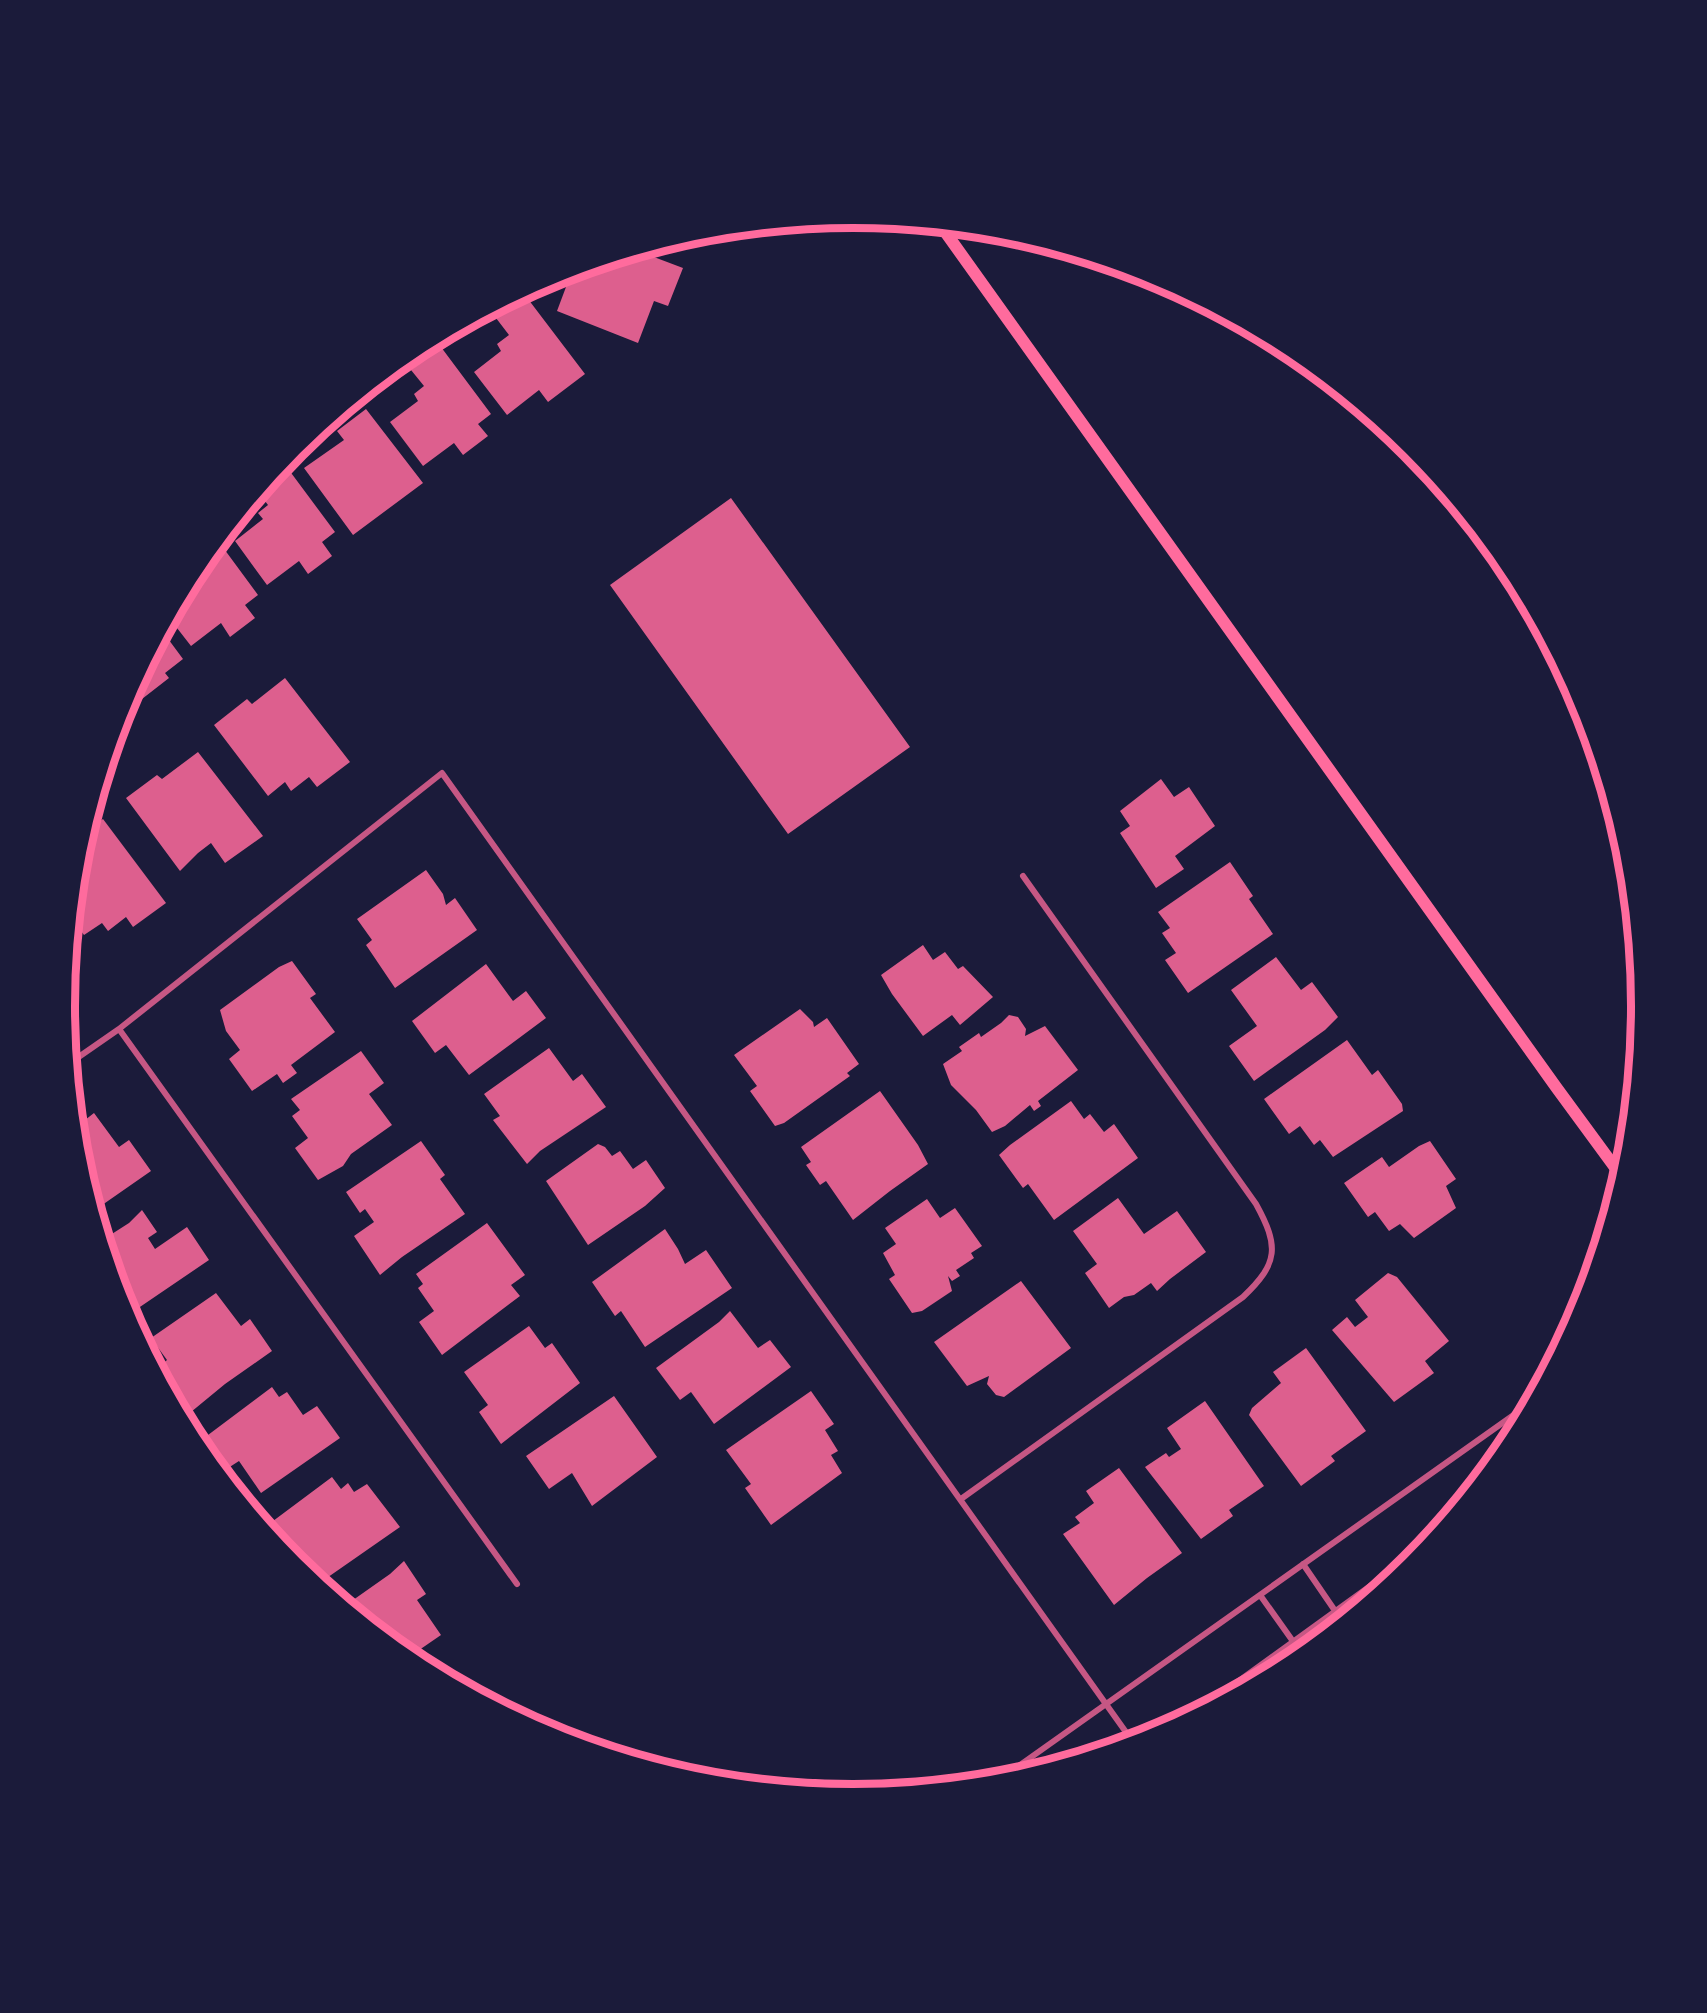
<svg xmlns="http://www.w3.org/2000/svg" width="1707" height="2013" font-family="Manrope,sans-serif">
  <style>
    .building { fill: #dd5f8e }
    .lines { fill: none; stroke-linecap: round; stroke-linejoin: round }
    .minor { stroke: #c65784; stroke-width: 6 }
    .secondary { stroke: #ff6b9d; stroke-width: 12 }
    .rim { fill: none; stroke: #ff6b9d; stroke-width: 8 }
  </style>
  <rect width="100%" height="100%" fill="#1b1b3a"/>
  <path class="building" d="M638,251L683,268L668,306L654,301L638,343L557,311L572,271Z
    M525,295L585,374L548,402L539,390L507,415L474,372L501,351L497,344L509,335L496,318L514,303Z
    M441,347L491,414L478,424L488,436L463,455L454,443L423,466L390,422L418,401L414,394L424,386L411,370Z
    M366,409L423,483L353,535L304,468L344,440L337,431Z
    M286,466L335,532L322,542L332,556L308,574L299,561L267,585L235,541L263,519L258,513L268,505L259,493L275,474Z
    M731,498L910,747L788,834L610,585Z
    M219,542L258,595L245,605L255,618L230,637L221,623L191,646L170,619L198,568Z
    M163,632L183,659L165,673L169,678L133,706L128,698Z
    M285,678L350,762L317,787L309,777L291,791L285,782L268,796L214,725L247,699L252,704Z
    M198,752L263,836L225,863L211,843L198,853L180,871L126,798L157,775L162,779Z
    M1161,779L1174,797L1189,787L1215,826L1175,856L1184,869L1156,888L1120,833L1130,826L1120,811Z
    M103,819L166,903L133,927L126,917L108,931L102,923L84,935L73,920L80,852L86,831Z
    M1230,862L1253,896L1249,899L1273,934L1188,993L1165,960L1176,953L1162,933L1170,928L1158,912Z
    M426,870L443,894L446,905L455,898L477,930L395,988L366,945L372,940L357,919Z
    M923,945L933,960L945,952L958,969L963,966L993,997L960,1025L952,1015L923,1036L892,994L881,975Z
    M1276,957L1301,990L1312,982L1338,1017L1325,1030L1254,1081L1229,1046L1257,1026L1231,990Z
    M292,961L316,994L310,998L335,1032L291,1065L297,1073L283,1083L277,1074L252,1091L229,1059L240,1050L226,1031L220,1010L279,967Z
    M69,964L78,975L67,983Z
    M486,964L513,1001L526,991L546,1018L469,1075L446,1045L435,1053L412,1021Z
    M800,1009L813,1022L814,1027L827,1018L859,1064L847,1073L850,1076L784,1123L775,1126L750,1091L757,1086L734,1055Z
    M1009,1015L1018,1017L1026,1029L1025,1036L1045,1026L1078,1070L1038,1101L1041,1106L1034,1111L1030,1105L1005,1126L992,1132L976,1110L951,1085L943,1064L962,1051L959,1047L979,1033L981,1037L1001,1023Z
    M1347,1040L1372,1075L1378,1070L1402,1104L1403,1111L1333,1157L1320,1140L1314,1145L1300,1126L1289,1134L1264,1099Z
    M549,1048L573,1081L582,1074L606,1107L540,1151L527,1164L493,1120L500,1116L484,1094Z
    M361,1051L384,1083L369,1094L392,1125L351,1154L343,1166L318,1180L295,1148L308,1138L292,1116L300,1110L291,1099Z
    M880,1091L918,1145L928,1164L890,1191L853,1220L826,1181L820,1185L806,1165L811,1162L801,1147Z
    M1071,1101L1084,1119L1090,1114L1104,1132L1114,1124L1138,1158L1054,1220L1028,1184L1023,1188L999,1155L1010,1145Z
    M94,1113L119,1147L129,1140L151,1171L95,1210L80,1160L76,1127Z
    M421,1141L445,1175L440,1179L465,1214L402,1257L380,1275L354,1236L374,1222L365,1209L360,1213L346,1192Z
    M1430,1141L1456,1179L1446,1186L1456,1208L1414,1238L1400,1224L1389,1231L1375,1212L1368,1217L1344,1183L1382,1157L1389,1167L1419,1146Z
    M598,1144L605,1147L612,1156L620,1151L633,1169L646,1160L665,1188L645,1206L588,1245L546,1181Z
    M1118,1198L1144,1234L1177,1211L1206,1252L1170,1279L1157,1291L1151,1283L1134,1295L1124,1297L1109,1308L1085,1273L1097,1264L1073,1231Z
    M927,1199L940,1218L955,1208L982,1246L971,1253L974,1258L956,1270L960,1276L952,1281L948,1276L952,1291L922,1311L912,1313L889,1279L895,1275L883,1253L896,1244L885,1228Z
    M142,1210L157,1232L148,1238L155,1249L187,1227L209,1260L134,1311L131,1306L125,1310L124,1308L104,1239L129,1223Z
    M487,1223L525,1275L511,1285L520,1296L442,1355L419,1322L434,1311L418,1288L423,1284L416,1274Z
    M665,1229L678,1249L685,1264L706,1250L732,1288L645,1347L621,1311L615,1316L592,1282Z
    M1388,1273L1397,1277L1449,1341L1425,1361L1434,1373L1394,1402L1332,1330L1347,1317L1355,1327L1368,1317L1355,1300Z
    M1021,1281L1071,1348L1004,1397L996,1395L987,1384L989,1376L967,1386L934,1342Z
    M216,1293L241,1326L250,1319L272,1351L225,1384L191,1412L160,1366L167,1360L151,1338Z
    M730,1311L758,1348L770,1340L791,1367L714,1424L691,1392L680,1400L656,1368L719,1322Z
    M529,1326L545,1348L552,1343L580,1383L501,1444L479,1412L488,1405L464,1372Z
    M1306,1348L1366,1431L1331,1456L1335,1461L1301,1486L1249,1415L1252,1408L1281,1383L1273,1372Z
    M272,1387L279,1397L287,1392L303,1415L317,1406L340,1438L261,1493L239,1461L225,1470L204,1438Z
    M811,1391L834,1424L825,1430L838,1451L831,1455L842,1473L771,1525L745,1488L751,1484L726,1450Z
    M614,1396L657,1457L592,1506L572,1473L549,1489L526,1456Z
    M1205,1401L1264,1486L1229,1510L1233,1516L1201,1539L1145,1467L1166,1453L1169,1457L1181,1449L1167,1428Z
    M1119,1468L1182,1553L1147,1578L1114,1605L1063,1534L1080,1523L1075,1517L1094,1503L1086,1491Z
    M332,1477L341,1489L348,1483L354,1492L367,1484L400,1527L321,1582L300,1551L290,1557L265,1527Z
    M404,1561L426,1594L417,1600L441,1635L409,1657L346,1605L390,1574Z"/>
  <g class="lines">
    <path class="minor" d="M119,1029L517,1584
      M70,1063L119,1029L442,773L1133,1742
      M961,1499L1243,1297C1279,1263 1279,1246 1256,1204L1023,876
      M1303,1564L1342,1621
      M1260,1595L1302,1654
      M1189,1717L1427,1545
      M996,1782L1532,1402"/>
    <path class="secondary" d="M941,226L1556,1087L1622,1177"/>
  </g>
  <path d="M0 0H1707V2013H0ZM75 1006a778 778 0 1 1 1556 0a778 778 0 1 1-1556 0Z" fill="#1b1b3a" fill-rule="evenodd"/>
  <path class="rim" d="M75 1006a778 778 0 1 1 1556 0a778 778 0 1 1-1556 0Z"/>
</svg>
